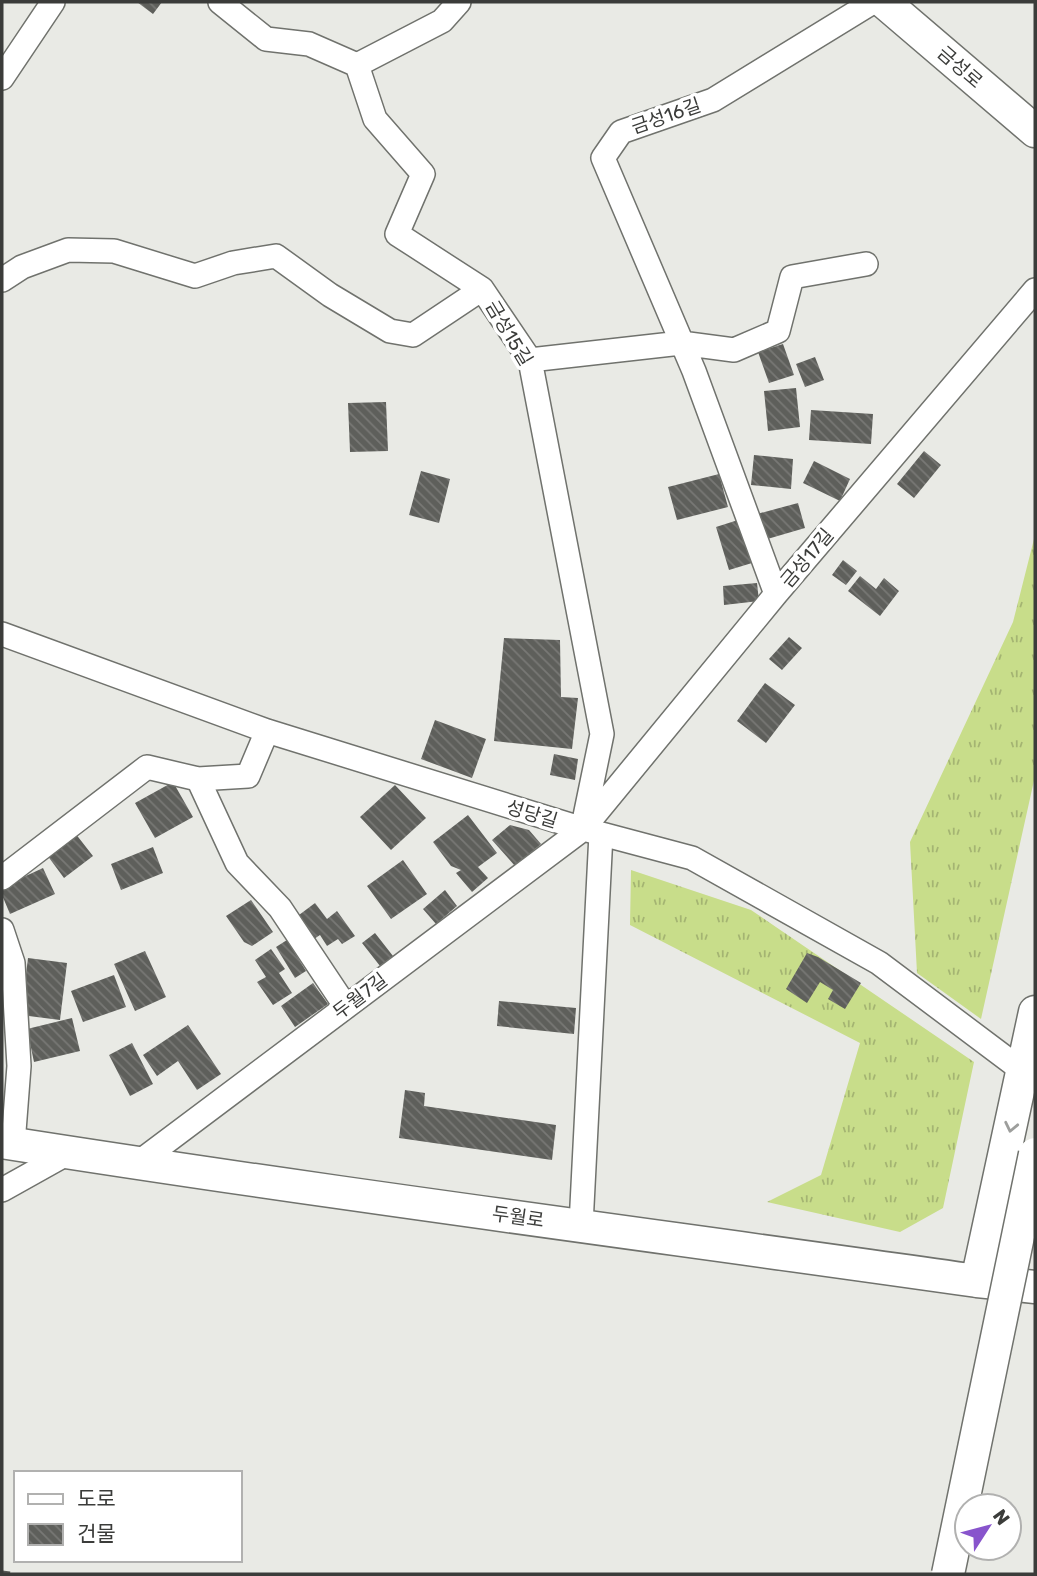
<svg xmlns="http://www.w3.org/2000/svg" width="1037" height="1576" font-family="Rubik,'Noto Sans KR',sans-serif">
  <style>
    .grass { fill: url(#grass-tufts) }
    .building { fill: url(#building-back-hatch) }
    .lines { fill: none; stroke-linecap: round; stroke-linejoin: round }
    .street-casing { stroke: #70726d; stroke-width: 26 }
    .secondary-casing { stroke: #70726d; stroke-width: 35 }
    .street { stroke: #fff; stroke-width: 23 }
    .secondary { stroke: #fff; stroke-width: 32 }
    .rail { stroke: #585956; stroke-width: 5; stroke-dasharray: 14 7; stroke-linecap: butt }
    .secondary-bridge-casing { stroke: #70726d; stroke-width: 35; stroke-linecap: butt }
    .secondary-bridge { stroke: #fff; stroke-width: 32 }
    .oneway { stroke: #9d9e9c }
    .labels { text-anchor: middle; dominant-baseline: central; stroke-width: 7; stroke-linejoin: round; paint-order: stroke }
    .street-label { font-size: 19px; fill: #3b3c3a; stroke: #fff }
  </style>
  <defs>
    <pattern id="grass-tufts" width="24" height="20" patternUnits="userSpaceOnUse" patternTransform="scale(1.75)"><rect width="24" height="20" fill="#c8dd8a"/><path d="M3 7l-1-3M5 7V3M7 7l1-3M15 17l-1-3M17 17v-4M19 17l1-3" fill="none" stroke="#a4b472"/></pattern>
    <pattern id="building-back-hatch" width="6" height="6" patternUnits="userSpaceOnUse" patternTransform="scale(1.75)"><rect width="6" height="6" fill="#5e5f5b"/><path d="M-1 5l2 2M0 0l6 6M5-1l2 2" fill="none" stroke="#787875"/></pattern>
  </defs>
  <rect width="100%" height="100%" fill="#e9eae5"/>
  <path class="grass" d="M1035,535V776L981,1019L917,973L910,842L1013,622Z
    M631,870L751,910L974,1062L943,1208L900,1232L767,1202L821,1175L860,1043L630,925Z"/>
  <path class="building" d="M137,2H162L153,14Z
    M783,344L794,375L769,383L758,352Z
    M815,357L824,380L805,387L796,364Z
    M796,388L800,427L768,431L764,391Z
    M386,402L388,451L350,452L348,403Z
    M811,410L873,414L871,444L809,440Z
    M924,451L941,465L914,498L897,484Z
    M754,455L793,459L791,489L751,485Z
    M814,461L850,479L840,501L803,483Z
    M421,471L450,479L439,523L409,515Z
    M719,474L728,507L677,520L668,487Z
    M798,503L805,528L764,540L757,514Z
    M738,520L752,563L729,570L716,527Z
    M843,560L857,571L846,585L832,575Z
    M860,576L876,589L884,578L899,591L880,616L848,591Z
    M757,583L759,601L724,605L723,586Z
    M789,637L802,648L782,670L769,659Z
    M504,638L560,640L561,697L578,698L572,749L494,741Z
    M765,683L795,705L766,743L737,721Z
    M435,720L486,739L472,778L421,759Z
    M554,754L578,759L575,780L550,775Z
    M173,782L193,817L155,838L135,803Z
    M395,785L426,818L391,850L360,817Z
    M468,815L497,853L478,867L488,878L472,892L456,873L461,870L451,866L433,842Z
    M510,825L529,830L541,844L515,866L492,840Z
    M75,833L93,856L64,878L47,855Z
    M153,847L163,873L121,890L111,864Z
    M403,860L427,894L391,919L367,886Z
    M43,868L55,894L10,914L2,895V887Z
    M445,890L457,906L436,924L423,909Z
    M251,900L273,932L252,946L244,942L226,916Z
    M315,903L327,919L337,911L355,936L342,944L338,939L327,946L320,935L311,941L295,918Z
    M375,933L393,956L380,966L362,943Z
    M287,940L306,971L295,978L276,947Z
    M271,949L285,969L279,973L292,993L273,1005L257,982L266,977L255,960Z
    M145,951L166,997L135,1011L114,964Z
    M807,953L818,957L861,983L845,1009L828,999L833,990L820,982L807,1003L786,989Z
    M28,958L67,963L60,1020L21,1015Z
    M114,975L126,1007L83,1022L71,991Z
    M313,983L328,1004L295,1027L281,1006Z
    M499,1001L576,1008L574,1034L497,1026Z
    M72,1018L80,1051L34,1062L27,1029Z
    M188,1025L221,1074L197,1090L178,1061L157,1076L143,1055Z
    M132,1043L153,1084L130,1096L109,1055Z
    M405,1090L425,1093L424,1106L556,1125L552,1160L399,1138Z"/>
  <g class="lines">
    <defs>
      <path id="street" d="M220,2L266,39L309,44L357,65
        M459,2L442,21L357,65L375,119L423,174L397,234L482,289L530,360L602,734L583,826
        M2,78L53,2
        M2,280L22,267L68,250L114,251L195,276L233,263L276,256L330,295L390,331L413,335L482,289
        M530,360L681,343L734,350L778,331L792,277L866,264
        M776,594L694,371L603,158L621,132L713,100L873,2
        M2,634L267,731L583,829L692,858L879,963L1023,1071
        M198,779L248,776L267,731
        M2,878L147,767L198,779L237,863L280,908L346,1007
        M2,930L13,963L19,1066L13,1144
        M138,1163L583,829L776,594L1035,290
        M2,1190L70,1152
        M581,1225L601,834"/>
      <path id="secondary" d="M884,2L1035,131
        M2,1142C326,1193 652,1235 977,1281L1035,1287
        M977,1281L1035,1012"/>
    </defs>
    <use href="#street" class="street-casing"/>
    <use href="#secondary" class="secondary-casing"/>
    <use href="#street" class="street"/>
    <use href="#secondary" class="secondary"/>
    <path class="rail" d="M2,1573L10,1574"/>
    <defs>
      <path id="secondary-bridge" d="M948,1574L1035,1154"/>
    </defs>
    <use href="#secondary-bridge" class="secondary-bridge-casing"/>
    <use href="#secondary-bridge" class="secondary-bridge"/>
  </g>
  <defs><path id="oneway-chevron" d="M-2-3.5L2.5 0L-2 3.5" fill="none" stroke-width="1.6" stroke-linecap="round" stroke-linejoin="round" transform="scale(1.75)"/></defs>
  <use class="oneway" href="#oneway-chevron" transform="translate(1011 1127) rotate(102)"/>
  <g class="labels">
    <g class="street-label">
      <text transform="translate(960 67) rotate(41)">금성로</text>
      <text transform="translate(666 116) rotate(-19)">금성16길</text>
      <text transform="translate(509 333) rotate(59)">금성15길</text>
      <text transform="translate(807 558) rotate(-50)">금성17길</text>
      <text transform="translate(532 814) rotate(17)">성당길</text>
      <text transform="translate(360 996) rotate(-37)">두월7길</text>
      <text transform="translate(518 1217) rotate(8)">두월로</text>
    </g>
  </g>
  <rect width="1037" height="1576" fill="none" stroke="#3b3c3a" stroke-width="7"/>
  <rect x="14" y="1471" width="228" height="91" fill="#ffffff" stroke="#b1b1b0" stroke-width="2"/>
  <rect x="28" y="1494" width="35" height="10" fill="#ffffff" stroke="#b1b1b0" stroke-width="2"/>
  <text x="77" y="1506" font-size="21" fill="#3b3c3a">도로</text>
  <rect x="28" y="1524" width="35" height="21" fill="url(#building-back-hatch)" stroke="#b1b1b0" stroke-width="2"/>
  <text x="77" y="1541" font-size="21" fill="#3b3c3a">건물</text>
  <g transform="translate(988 1527) rotate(54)"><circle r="33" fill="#ffffff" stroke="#b1b1b0" stroke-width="2"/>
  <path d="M0-5L12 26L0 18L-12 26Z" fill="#8854cc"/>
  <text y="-10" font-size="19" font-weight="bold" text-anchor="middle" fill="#3b3c3a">N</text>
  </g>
</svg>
